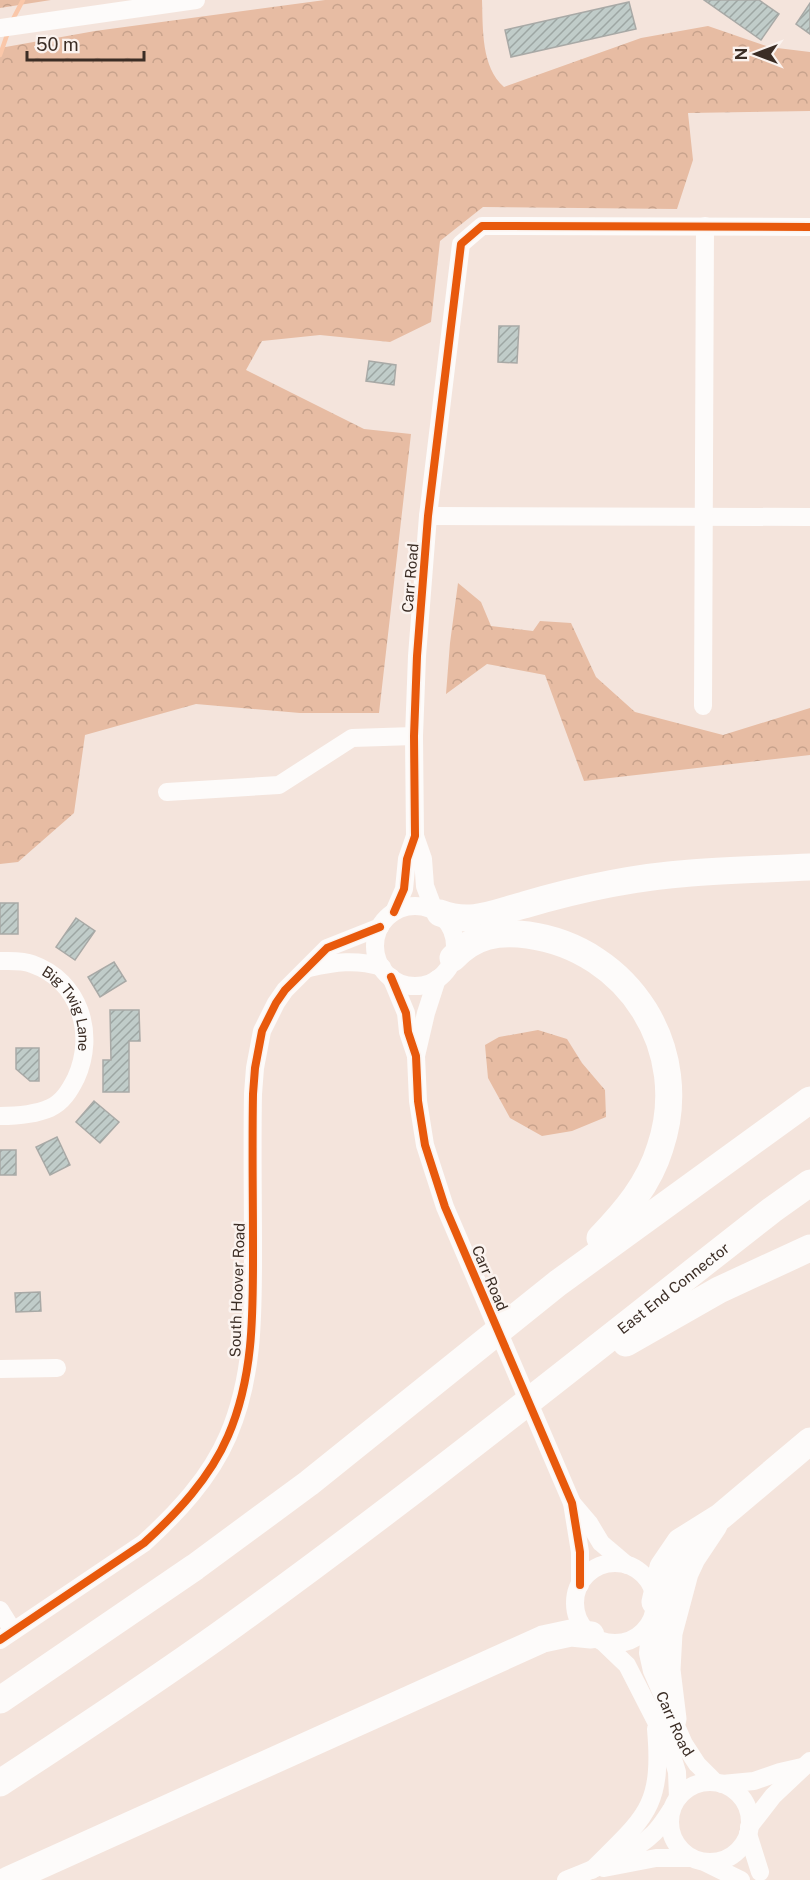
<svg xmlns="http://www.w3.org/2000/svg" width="810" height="1880" font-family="'Public Sans',sans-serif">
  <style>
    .forest { fill: url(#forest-crowns) }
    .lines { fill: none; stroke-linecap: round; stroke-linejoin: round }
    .stream { stroke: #fac7a9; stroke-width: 4.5 }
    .building { fill: url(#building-hatch); stroke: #a8a9a6; stroke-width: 1.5 }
    .minor { stroke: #fdfbfa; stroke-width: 18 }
    .highway { stroke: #fdfbfa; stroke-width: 27 }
    .cycleway-casing { stroke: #fbf3ef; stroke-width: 11 }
    .cycleway { stroke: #e8590c; stroke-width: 8 }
    .labels { text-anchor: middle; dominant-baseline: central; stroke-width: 5; stroke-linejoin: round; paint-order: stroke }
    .street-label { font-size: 15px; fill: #3b2d25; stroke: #fbf3ef }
  </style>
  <defs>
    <pattern id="forest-crowns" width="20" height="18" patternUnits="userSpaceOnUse" patternTransform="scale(1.5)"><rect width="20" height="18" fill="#e7bca3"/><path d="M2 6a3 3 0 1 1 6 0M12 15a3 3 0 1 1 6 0" fill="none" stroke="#c7a28c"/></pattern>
    <pattern id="building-hatch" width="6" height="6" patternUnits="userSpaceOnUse" patternTransform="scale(1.5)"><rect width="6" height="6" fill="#c0ccc9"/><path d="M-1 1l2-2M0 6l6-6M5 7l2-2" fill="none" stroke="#9da6a3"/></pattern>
  </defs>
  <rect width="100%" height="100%" fill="#f4e4dc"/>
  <path class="forest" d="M0,0H51L0,8Z
    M325,0H482C483,29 481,67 504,87L641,38L708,26L769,47L810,52V111L688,113L693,160L677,209L483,207L440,241L431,322L390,342L320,335L262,341L246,370L364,429L411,434L379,713H300L196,704L85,735L74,813L18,862L0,864V48L95,31Z
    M458,583L481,602L491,626L533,631L540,621L571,623L596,677L635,712L723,735L810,708V755L584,781L545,675L487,664L446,694L450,643Z
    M538,1030L567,1039L582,1063L605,1090L606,1117L572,1131L542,1136L510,1118L488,1078L485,1045L499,1037Z"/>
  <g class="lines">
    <path class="stream" d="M12,21L23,0
      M0,55L8,32"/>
  </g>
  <path class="building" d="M704,0H759L779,14L761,40Z
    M629,2L636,29L511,57L505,30Z
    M810,3V34L796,24Z
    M499,326H519L517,363L498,362Z
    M369,361L396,365L394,385L366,381Z
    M0,903H18V934H0Z
    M76,918L95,931L75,960L56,947Z
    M114,962L126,981L100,997L88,977Z
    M110,1010H139L140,1041H129V1092H103V1060H111Z
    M16,1048H39V1081H30L16,1069Z
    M94,1101L119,1122L100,1143L76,1122Z
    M57,1137L70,1165L50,1175L36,1147Z
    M0,1150H16V1175H0Z
    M40,1292L41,1311L16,1312L15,1293Z"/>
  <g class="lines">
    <g class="minor">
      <path d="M0,28L196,0"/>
      <path d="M428,516L810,517"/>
      <path d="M703,706L705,226"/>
      <path d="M167,792L279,785L352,738L414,736"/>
      <path d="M415,836L423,859L425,886L434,910"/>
      <circle cx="415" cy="946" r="40"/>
      <path d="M394,912L404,889L407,859L415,836L414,736L417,656L428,516L461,244L482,226L810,227"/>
      <path id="s1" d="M0,961C9,961 23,960 32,964C80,981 96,1034 76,1078C70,1090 63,1102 50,1108C34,1115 17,1116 0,1116"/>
      <path d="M309,968C335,962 356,959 382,967"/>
      <path d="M391,977L406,1013L408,1032L416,1056L418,1101L425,1145L445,1207L572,1503L580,1552V1585"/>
      <path d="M416,1056L426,1013L437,979"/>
      <path d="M0,1369L57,1368"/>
      <path d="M572,1503L589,1523L601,1543L627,1565"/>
      <circle cx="615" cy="1603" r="40"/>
      <path d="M0,1610L13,1631"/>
      <path id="s2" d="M651,1623L648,1653L652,1671L684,1744L697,1764L715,1782"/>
      <path d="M0,1640L144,1543C177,1513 210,1478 228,1436C254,1376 253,1313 253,1249C253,1197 252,1146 253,1094L255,1068L262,1031L276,1003L285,990L327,948L380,927"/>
      <path d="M603,1642L627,1665L670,1749L677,1772L678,1798"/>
      <circle cx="710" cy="1822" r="40"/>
      <path d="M722,1784L754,1781L780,1772L802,1767"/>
      <path d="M749,1827L773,1796L810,1761"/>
      <path d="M748,1834L760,1872"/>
      <path d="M706,1863L741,1880"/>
      <path d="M604,1868L656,1858H691"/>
      <path d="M592,1870C645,1817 663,1808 656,1729"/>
      <path d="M566,1880C594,1869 633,1854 654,1833C661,1826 666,1818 671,1810"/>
    </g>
    <g class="highway">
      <path d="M440,913C470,925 494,913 524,905C578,889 634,877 691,873C730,870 770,869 810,867"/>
      <path d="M453,958C474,935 498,931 528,935C629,949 693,1050 660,1148C649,1184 625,1212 600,1238"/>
      <path d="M626,1343L719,1290L810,1248"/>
      <path d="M655,1602L663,1567L680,1542L720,1517L810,1441"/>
      <path d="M0,1700L195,1567L309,1483L558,1283L810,1100"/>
      <path d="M673,1719L667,1670L669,1633L685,1573L692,1558L714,1525"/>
      <path id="s3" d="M0,1783C79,1731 159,1679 236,1623C419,1491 594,1349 772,1210L810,1183"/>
      <path d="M8,1880L543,1639L571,1633L591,1635"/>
    </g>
    <defs>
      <path id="cycleway" d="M394,912L404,889L407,859L415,836L414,736L417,656L428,516L461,244L482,226L810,227
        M391,977L406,1013L408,1032L416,1056L418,1101L425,1145L445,1207L572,1503L580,1552V1585
        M0,1640L144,1543C177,1513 210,1478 228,1436C254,1376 253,1313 253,1249C253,1197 252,1146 253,1094L255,1068L262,1031L276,1003L285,990L327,948L380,927"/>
    </defs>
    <use href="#cycleway" class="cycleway-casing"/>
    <use href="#cycleway" class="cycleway"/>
  </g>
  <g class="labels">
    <g class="street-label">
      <text transform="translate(410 578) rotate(-85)">Carr Road</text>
      <text stroke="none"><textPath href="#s1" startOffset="94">Big Twig Lane</textPath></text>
      <text transform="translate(490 1278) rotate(67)">Carr Road</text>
      <text stroke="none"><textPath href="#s3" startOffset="836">East End Connector</textPath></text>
      <text transform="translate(237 1290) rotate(-88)">South Hoover Road</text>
      <text stroke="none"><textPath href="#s2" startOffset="106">Carr Road</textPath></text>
    </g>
  </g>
  <g transform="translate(756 54) rotate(270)" stroke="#fbf3ef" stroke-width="4.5" paint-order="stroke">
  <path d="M0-4.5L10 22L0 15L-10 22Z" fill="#3b2d25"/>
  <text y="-9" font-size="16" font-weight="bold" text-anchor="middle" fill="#3b2d25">N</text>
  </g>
  <path d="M27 51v9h117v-9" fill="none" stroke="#3b2d25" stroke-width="3"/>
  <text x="36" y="51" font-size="18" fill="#3b2d25" stroke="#fbf3ef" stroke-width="4.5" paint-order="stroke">50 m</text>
</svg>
